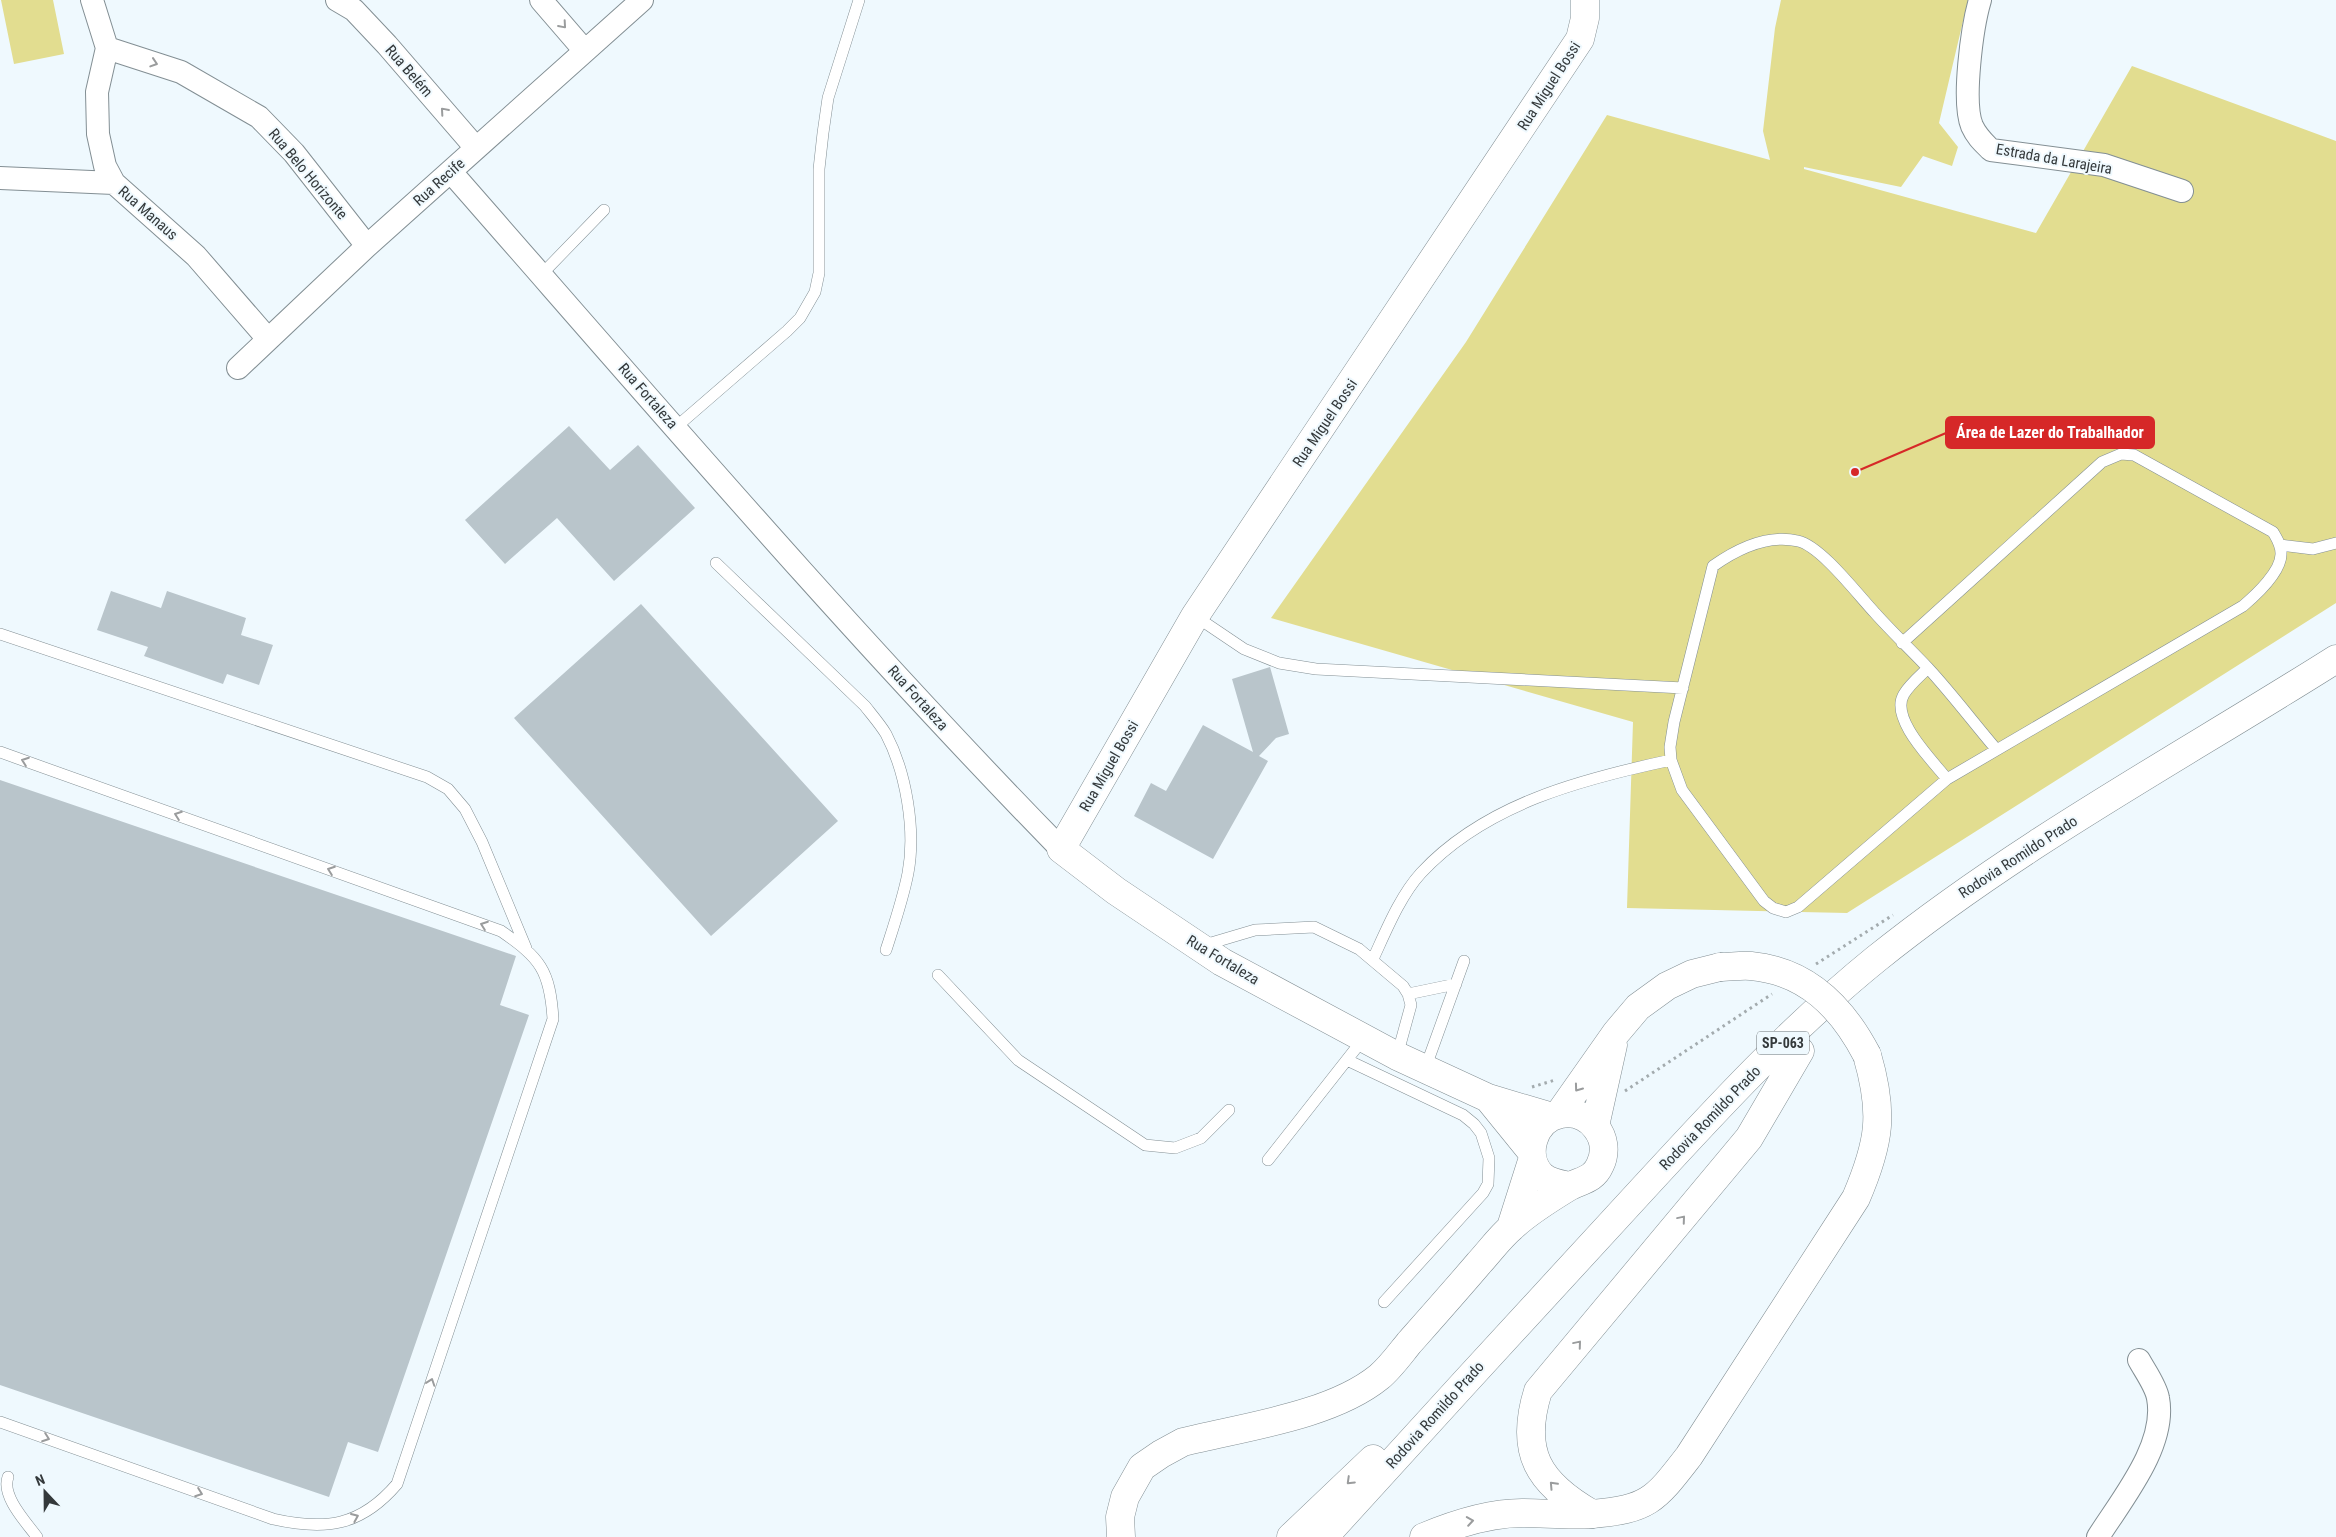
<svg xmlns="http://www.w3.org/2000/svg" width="2336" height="1537" font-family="'Roboto Condensed',sans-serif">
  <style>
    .green { fill: #e2dd90 }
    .building { fill: #b9c5cb }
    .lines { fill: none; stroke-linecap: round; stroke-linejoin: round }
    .lane-casing { stroke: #838f94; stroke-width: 12 }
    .street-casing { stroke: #838f94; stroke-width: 24 }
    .secondary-casing { stroke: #838f94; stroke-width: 29 }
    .primary-casing { stroke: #838f94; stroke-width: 29 }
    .path { stroke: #a3abae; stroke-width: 3; stroke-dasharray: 2.5 4; stroke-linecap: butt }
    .lane { stroke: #fff; stroke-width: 11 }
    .street { stroke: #fff; stroke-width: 22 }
    .secondary { stroke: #fff; stroke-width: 28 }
    .primary { stroke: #fff; stroke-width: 28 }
    .secondary-bridge-casing { stroke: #838f94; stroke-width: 29; stroke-linecap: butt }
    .secondary-bridge { stroke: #fff; stroke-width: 28 }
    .oneway { stroke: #9a9c9d }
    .labels { text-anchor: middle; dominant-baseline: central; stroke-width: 4; stroke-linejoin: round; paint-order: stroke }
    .shield { fill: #eff9fe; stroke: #6c7376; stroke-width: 1 }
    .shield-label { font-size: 14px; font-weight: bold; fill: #34393b }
    .street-label { font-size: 15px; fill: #34393b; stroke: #eff9fe }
    .leader { fill: none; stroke: #d62828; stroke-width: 2 }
    .callout-dot { fill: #d62828; stroke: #eff9fe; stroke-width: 2 }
    .callout { fill: #d62828; stroke: #d62828; stroke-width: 2 }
    .callout-label { font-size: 16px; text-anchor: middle; font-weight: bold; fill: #fff }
  </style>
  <rect width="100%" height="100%" fill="#eff9fe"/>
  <path class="green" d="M1,0H53L64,54L14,64Z
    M1781,0H1968L1939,123L1958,147L1952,166L1923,156L1901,187L1804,167V169L2036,233L2132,66L2336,141V603L1847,913L1627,908L1633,722L1271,618L1466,342L1607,115L1770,160L1763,131L1775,28Z"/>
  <path class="building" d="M569,426L610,470L638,445L695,508L614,581L557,518L505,564L465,520Z
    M111,591L161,608L167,591L246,618L241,635L273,645L259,685L227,674L223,684L144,656L148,647L97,630Z
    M641,604L838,821L711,936L514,718Z
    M1270,667L1289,734L1276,738L1259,756L1268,761L1213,859L1134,816L1151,783L1166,791L1203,725L1253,752L1232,679Z
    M0,780L516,956L500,1005L529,1015L378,1452L348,1442L329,1497L0,1385Z"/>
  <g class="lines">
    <defs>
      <path id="lane" d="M541,275L604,210
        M675,428L787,331L800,318L815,292L819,273V169L823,133L828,98L859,0
        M2280,545L2313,549L2336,543
        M716,563L865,706C872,715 880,724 886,734C906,772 916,830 908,873C903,899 894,925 886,950
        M1195,616L1244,649L1279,663L1316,669L1683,688
        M0,634L427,777L448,789L465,809L482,842L526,948
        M1902,643L2102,462L2121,454L2134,455L2273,532C2277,539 2281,545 2281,553C2282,571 2256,595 2243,606L1947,779L1798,907L1786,912L1773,908L1764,901L1682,790L1671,760L1670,747L1674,722L1713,566C1737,549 1768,534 1798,541C1821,546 1858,595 1875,613C1892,632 1910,649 1928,668C1952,694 1973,722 1996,749
        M1928,668C1920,676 1910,684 1904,694C1889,718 1932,760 1947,779
        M0,752L501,931C540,958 550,970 553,1019L397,1484C361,1526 326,1531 273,1519L0,1422
        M1201,946L1255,930L1314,927L1359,949L1403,986L1408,994L1411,1005L1397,1056
        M1373,959C1386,931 1400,896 1421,873C1485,804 1582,779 1671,760
        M938,975L1018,1060L1145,1145L1175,1148L1201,1138L1229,1110
        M1408,994L1456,984
        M1347,1060L1463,1115L1474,1124L1481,1133L1489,1158L1488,1184L1483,1193L1384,1302
        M1425,1069L1464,961
        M1268,1160L1364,1038
        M8,1477C1,1496 26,1522 37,1537"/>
      <path id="street" d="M92,0L107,48L97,92L98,134L105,166L114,183L196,256L268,339
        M337,0L354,10L387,45L476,148
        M541,0L585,51
        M1980,0C1972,27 1962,102 1972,126C1977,137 1983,142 1991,150L2104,165L2182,191
        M107,48L181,72L259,117L294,153L367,246
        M451,172C651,400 849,632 1061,849
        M0,178L114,183
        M238,368L367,246L642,0
        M2098,1537C2122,1499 2167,1445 2158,1398C2156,1386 2145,1371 2139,1360"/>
      <path id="secondary" d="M1488,1098L1531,1151
        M1559,1114L1616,1033L1638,1007L1667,986L1692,974L1720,967
        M1552,1117L1488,1098L1397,1056L1222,962L1116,891L1061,849L1195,616L1580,39L1585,18V0
        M1595,1126L1613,1045
        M1511,1227L1532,1161
        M1592,1514C1649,1509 1655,1500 1689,1456L1856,1198C1880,1142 1884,1113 1867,1055
        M1121,1537L1120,1517L1125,1497L1142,1467L1161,1454L1183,1442C1243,1427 1331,1416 1379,1377C1390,1368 1400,1354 1409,1343C1432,1317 1456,1290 1479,1263C1490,1251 1500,1237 1512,1227C1528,1212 1549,1199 1567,1188C1580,1180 1593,1181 1600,1165C1613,1138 1589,1109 1561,1114C1533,1119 1522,1157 1542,1176C1550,1183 1560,1184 1570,1186"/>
      <path id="primary" d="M1592,1514C1538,1483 1519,1452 1538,1391L1749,1138L1800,1051
        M1291,1537L1373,1459
        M1324,1537C1421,1430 1519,1323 1617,1217C1700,1127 1781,1036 1876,959C2019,844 2181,757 2336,659
        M1424,1537C1455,1524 1488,1513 1522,1513C1545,1513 1568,1516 1592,1514"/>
    </defs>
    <use href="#lane" class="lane-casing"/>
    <use href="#street" class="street-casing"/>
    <use href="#secondary" class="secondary-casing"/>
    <use href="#primary" class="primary-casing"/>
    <path class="path" d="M1816,964L1893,915
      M1532,1087L1555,1080
      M1625,1091L1772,994"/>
    <use href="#lane" class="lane"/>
    <use href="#street" class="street"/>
    <use href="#secondary" class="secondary"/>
    <use href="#primary" class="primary"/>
    <defs>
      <path id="secondary-bridge" d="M1720,967C1730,967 1741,965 1751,966C1807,971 1842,1007 1867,1055"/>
    </defs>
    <use href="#secondary-bridge" class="secondary-bridge-casing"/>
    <use href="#secondary-bridge" class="secondary-bridge"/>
  </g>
  <defs><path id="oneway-chevron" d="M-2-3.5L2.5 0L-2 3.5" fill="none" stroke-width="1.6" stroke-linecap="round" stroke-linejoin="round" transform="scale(1.25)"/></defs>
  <g class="oneway">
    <use href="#oneway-chevron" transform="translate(563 25) rotate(49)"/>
    <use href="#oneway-chevron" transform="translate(154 63) rotate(18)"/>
    <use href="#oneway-chevron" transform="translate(444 111) rotate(-131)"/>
    <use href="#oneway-chevron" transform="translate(25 761) rotate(-160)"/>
    <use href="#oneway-chevron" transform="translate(178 815) rotate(-160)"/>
    <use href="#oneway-chevron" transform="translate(331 870) rotate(-160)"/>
    <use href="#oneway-chevron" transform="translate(484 925) rotate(-160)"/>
    <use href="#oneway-chevron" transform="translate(1578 1088) rotate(126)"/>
    <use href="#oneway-chevron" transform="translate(1682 1219) rotate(-50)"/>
    <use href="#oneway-chevron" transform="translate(1578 1344) rotate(-50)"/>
    <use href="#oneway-chevron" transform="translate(431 1382) rotate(-71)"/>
    <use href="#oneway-chevron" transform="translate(46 1438) rotate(20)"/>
    <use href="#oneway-chevron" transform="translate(1350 1481) rotate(136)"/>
    <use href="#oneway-chevron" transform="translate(1553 1485) rotate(-133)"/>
    <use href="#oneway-chevron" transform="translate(199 1493) rotate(20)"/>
    <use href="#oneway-chevron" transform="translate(355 1517) rotate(-23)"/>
    <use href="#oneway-chevron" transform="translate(1470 1521) rotate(-9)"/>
  </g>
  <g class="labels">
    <rect class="shield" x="1757" y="1031.5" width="52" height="23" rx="4"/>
    <g class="shield-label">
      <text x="1783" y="1043">SP-063</text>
    </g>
    <g class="street-label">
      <text transform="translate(409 71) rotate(49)">Rua Belém</text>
      <text transform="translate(1549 86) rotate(-57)">Rua Miguel Bossi</text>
      <text transform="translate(2054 159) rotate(10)">Estrada da Larajeira</text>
      <text transform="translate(308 174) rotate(50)">Rua Belo Horizonte</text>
      <text transform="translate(439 182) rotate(-42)">Rua Recife</text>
      <text transform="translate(148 213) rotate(41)">Rua Manaus</text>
      <text transform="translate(648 396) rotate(49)">Rua Fortaleza</text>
      <text transform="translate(1325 423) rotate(-56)">Rua Miguel Bossi</text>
      <text transform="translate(918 698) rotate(48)">Rua Fortaleza</text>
      <text transform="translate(1109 766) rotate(-60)">Rua Miguel Bossi</text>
      <text transform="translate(2018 857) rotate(-33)">Rodovia Romildo Prado</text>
      <text transform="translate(1223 960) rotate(31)">Rua Fortaleza</text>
      <text transform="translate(1710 1118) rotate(-46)">Rodovia Romildo Prado</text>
      <text transform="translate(1435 1415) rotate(-48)">Rodovia Romildo Prado</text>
    </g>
  </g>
  <path class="leader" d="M1855 472L1946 433"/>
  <circle class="callout-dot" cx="1855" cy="472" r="5"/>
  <rect class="callout" x="1946" y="417" width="208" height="31" rx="5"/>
  <g class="callout-label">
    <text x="2050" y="438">Área de Lazer do Trabalhador</text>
  </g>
  <g transform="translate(45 1492) rotate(338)" stroke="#eff9fe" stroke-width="4" paint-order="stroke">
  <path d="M0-4L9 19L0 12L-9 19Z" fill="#34393b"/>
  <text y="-8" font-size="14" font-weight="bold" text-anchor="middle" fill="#34393b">N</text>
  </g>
</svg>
